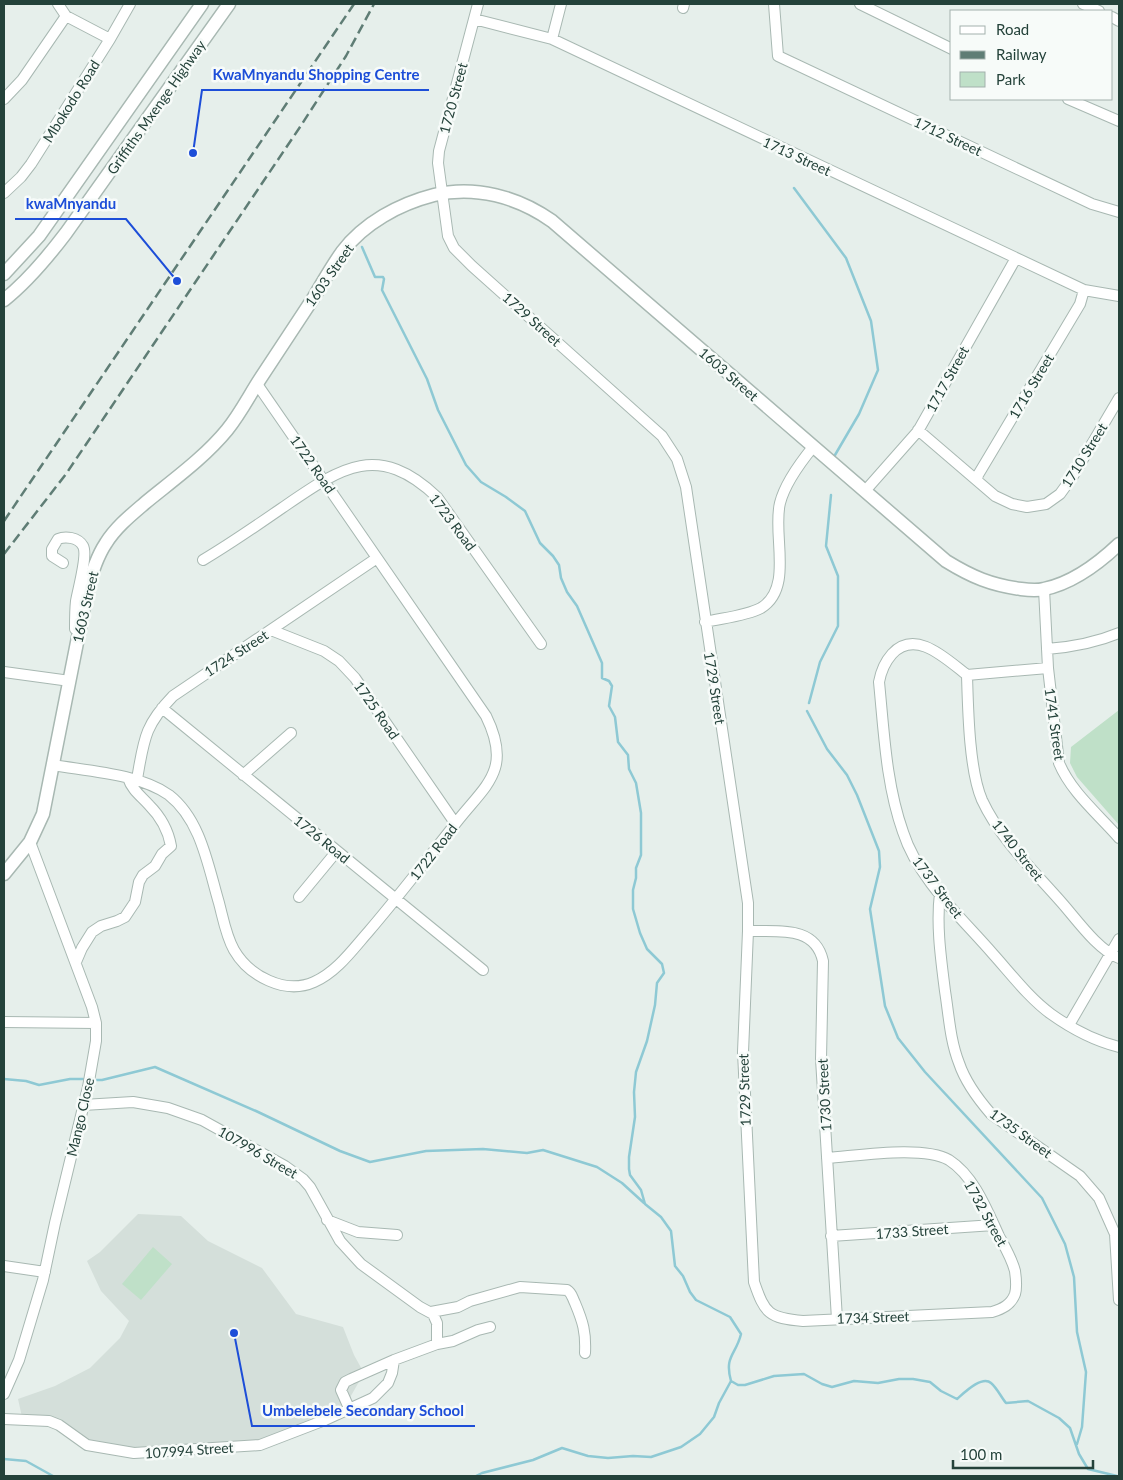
<svg xmlns="http://www.w3.org/2000/svg" width="1123" height="1480" font-family="Lato,sans-serif">
  <style>
    .built { fill: #d4dfda }
    .green { fill: #bfe0c8 }
    .lines { fill: none; stroke-linecap: round; stroke-linejoin: round }
    .stream { stroke: #8ec9d4; stroke-width: 2.5 }
    .minor-casing { stroke: #a8b8b2; stroke-width: 12 }
    .tertiary-casing { stroke: #a8b8b2; stroke-width: 15 }
    .minor { stroke: #fff; stroke-width: 10 }
    .tertiary { stroke: #fff; stroke-width: 12 }
    .rail { stroke: #5f7d75; stroke-width: 2.5; stroke-dasharray: 10 5; stroke-linecap: butt }
    .labels { text-anchor: middle; dominant-baseline: central; stroke-width: 5; stroke-linejoin: round; paint-order: stroke }
    .street-label { font-size: 14px; fill: #24423a; stroke: #f7fbf9 }
    .leader { fill: none; stroke: #1d4ed8; stroke-width: 2 }
    .callout-dot { fill: #1d4ed8; stroke: #f7fbf9; stroke-width: 2 }
    .callout-label { font-size: 15px; text-anchor: middle; font-weight: bold; fill: #1d4ed8; stroke: #f7fbf9; stroke-width: 5; stroke-linejoin: round; paint-order: stroke }
  </style>
  <rect width="100%" height="100%" fill="#e6efeb"/>
  <path class="built" d="M138,1214L181,1216L208,1241L262,1268L296,1314L343,1327L354,1355L364,1373L348,1401L333,1411L260,1441L141,1451L95,1445L56,1420L22,1417L18,1399L55,1386L90,1368L120,1338L129,1321L101,1291L87,1261L100,1252Z"/>
  <path class="green" d="M1119,710V825L1077,777L1070,763L1071,747Z
    M153,1247L172,1264L141,1300L122,1284Z"/>
  <g class="lines">
    <path class="stream" d="M794,188L846,258L871,321L878,370L859,414L835,455
      M362,247L375,277H383L384,279L382,290L427,379L438,410L466,465L481,482L506,497L525,511L540,543L553,556L559,565L561,578L567,592L577,606L602,663V678L609,681L612,686L609,706L615,717L618,742L628,755L629,769L636,783L641,813V855L636,868V878L633,890V909L640,933L647,949L662,964L664,973L657,983L655,1005L647,1041L636,1072L634,1092L635,1117L629,1157V1169L630,1175L641,1190L645,1204L661,1217L671,1231L675,1266L683,1276L690,1292L696,1300L730,1317L741,1334C736,1355 724,1356 731,1381L738,1385H745L774,1376L804,1374L822,1384L832,1387L854,1381L878,1383L899,1379H913L930,1382L941,1391L957,1399C964,1393 982,1375 991,1383C997,1388 1001,1397 1006,1403L1028,1401L1059,1418L1070,1428L1079,1454L1088,1469L1117,1476
      M809,703L820,662L838,626V576L826,546L831,495
      M807,711L827,749L847,775L857,795L879,851L880,867L870,909L885,1006L898,1038L925,1072L1042,1198L1065,1244L1074,1277L1077,1332L1086,1372L1082,1427L1077,1444
      M4,1079L26,1081L39,1085L70,1079H83
      M94,1080H102L155,1067L256,1111L340,1151L370,1162L426,1151L483,1149L527,1153L543,1150L597,1167L622,1183L644,1203
      M4,1459L26,1461L53,1476
      M476,1476L482,1473L533,1460L562,1448L588,1456L608,1458L633,1456L651,1457L681,1447L700,1434L714,1417L719,1403L731,1381"/>
    <defs>
      <path id="minor" d="M58,4L66,16L110,39
        M478,4L439,151L438,163L448,236L454,248L472,266L662,436L677,459L686,487L748,903V931L743,1052L754,1282C765,1314 769,1318 803,1321L992,1312C1002,1309 1011,1305 1015,1294C1017,1287 1016,1278 1015,1271C1012,1259 1005,1247 999,1236C987,1210 974,1176 949,1160C923,1145 857,1156 827,1158
        M774,4L778,56L1092,204L1119,212
        M860,4L952,49
        M1083,4L1099,11
        M683,8L684,4
        M1112,17L1119,21
        M474,19L552,39L1084,290L1119,296
        M552,39L561,4
        M4,99L22,80L66,16
        M1068,99L1119,121
        M4,193L21,177L31,164L110,39L130,4
        M918,430L995,496L1012,504L1027,507L1046,504L1060,494L1073,476L1119,398
        M977,480L978,475L1080,304L1084,290
        M865,491L918,431L1016,258
        M203,560C230,544 256,526 282,508C339,469 377,440 437,497L541,644
        M63,563L52,556V549L58,539C65,536 78,537 83,546C88,555 78,589 76,601C75,610 75,620 75,629
        M1044,589L1048,668L1059,763C1071,792 1099,815 1119,838
        M705,622C722,618 746,616 761,608C794,588 772,534 780,503C785,483 800,463 813,447
        M271,630L324,651L339,661L355,678L455,823
        M1047,649C1073,647 1095,643 1119,633
        M4,672L70,681
        M967,675C947,660 916,628 892,654C884,663 881,671 879,682C884,732 886,784 903,832C918,879 961,917 993,954C1011,974 1029,998 1051,1014C1072,1029 1095,1041 1119,1047
        M967,675C968,708 969,770 982,800C1000,839 1034,871 1062,903C1077,920 1098,950 1119,958
        M967,675L1048,668
        M162,708L483,970
        M53,765C88,771 140,774 169,795C201,820 208,866 219,903C223,918 226,936 234,950C249,976 285,995 314,982C337,972 353,949 369,931C398,897 425,862 452,828C483,786 514,773 486,716L257,384
        M243,775L291,733
        M137,779C144,740 144,726 173,696L377,558
        M940,893C936,925 941,959 945,991C949,1016 950,1040 959,1063C965,1081 978,1099 991,1114L1080,1176L1099,1198L1115,1234L1119,1300
        M299,897L337,851
        M748,931C778,932 815,925 823,961L821,1059L837,1319
        M76,962L82,948L92,932L101,926L117,921L125,917L135,902L139,882L143,875L155,866L162,854L171,846C168,829 161,817 149,805C141,796 132,790 128,778
        M4,1022L96,1023
        M1069,1025L1119,939
        M83,1105L133,1102L168,1108L202,1120L285,1166L303,1179L310,1187L340,1241L361,1264L420,1307L433,1314L437,1323V1344
        M327,1220L358,1232L397,1235
        M831,1236L994,1225
        M4,1266L45,1272
        M431,1312L458,1307L470,1301L520,1287L567,1290C572,1293 572,1297 575,1303C583,1322 586,1332 585,1353
        M4,1394L19,1360L43,1280L55,1223L88,1087L96,1041V1023L92,1007L30,842
        M349,1408L341,1390L345,1382L351,1379L394,1360L437,1344L453,1341L478,1330L490,1327
        M4,1419L49,1421L59,1425L87,1445L134,1453L260,1445L325,1420L373,1398L388,1383L392,1373L394,1360"/>
      <path id="tertiary" d="M4,274L39,236L202,4
        M4,300C28,281 47,258 66,233L229,4
        M4,874L30,842L43,814L87,592C91,575 96,558 106,543C116,527 131,515 145,503C173,480 204,458 227,430C240,414 249,396 260,379C278,352 296,324 314,297C323,282 332,266 342,252C364,223 399,204 434,195C475,185 518,197 552,221L946,561C972,577 991,585 1021,589C1028,590 1037,591 1044,589C1073,583 1099,563 1119,544"/>
    </defs>
    <use href="#minor" class="minor-casing"/>
    <use href="#tertiary" class="tertiary-casing"/>
    <use href="#minor" class="minor"/>
    <use href="#tertiary" class="tertiary"/>
    <path class="rail" d="M4,521L354,4
      M4,554L66,474L300,127L346,56L374,4"/>
  </g>
  <g class="labels">
    <g class="street-label">
      <text transform="translate(453 98) rotate(-75)">1720 Street</text>
      <text transform="translate(71 101) rotate(-58)">Mbokodo Road</text>
      <text transform="translate(156 107) rotate(-55)">Griffiths Mxenge Highway</text>
      <text transform="translate(948 136) rotate(25)">1712 Street</text>
      <text transform="translate(797 156) rotate(25)">1713 Street</text>
      <text transform="translate(329 275) rotate(-55)">1603 Street</text>
      <text transform="translate(532 319) rotate(42)">1729 Street</text>
      <text transform="translate(729 374) rotate(41)">1603 Street</text>
      <text transform="translate(947 379) rotate(-61)">1717 Street</text>
      <text transform="translate(1031 386) rotate(-59)">1716 Street</text>
      <text transform="translate(1084 455) rotate(-58)">1710 Street</text>
      <text transform="translate(313 464) rotate(55)">1722 Road</text>
      <text transform="translate(453 522) rotate(53)">1723 Road</text>
      <text transform="translate(85 607) rotate(-77)">1603 Street</text>
      <text transform="translate(236 653) rotate(-33)">1724 Street</text>
      <text transform="translate(715 688) rotate(81)">1729 Street</text>
      <text transform="translate(377 710) rotate(55)">1725 Road</text>
      <text transform="translate(1055 724) rotate(82)">1741 Street</text>
      <text transform="translate(322 839) rotate(39)">1726 Road</text>
      <text transform="translate(1018 850) rotate(52)">1740 Street</text>
      <text transform="translate(433 852) rotate(-52)">1722 Road</text>
      <text transform="translate(938 887) rotate(53)">1737 Street</text>
      <text transform="translate(744 1090) rotate(-92)">1729 Street</text>
      <text transform="translate(824 1095) rotate(-93)">1730 Street</text>
      <text transform="translate(80 1117) rotate(-77)">Mango Close</text>
      <text transform="translate(1021 1133) rotate(36)">1735 Street</text>
      <text transform="translate(258 1152) rotate(30)">107996 Street</text>
      <text transform="translate(986 1213) rotate(61)">1732 Street</text>
      <text transform="translate(912 1231) rotate(-4)">1733 Street</text>
      <text transform="translate(873 1317) rotate(-2)">1734 Street</text>
      <text transform="translate(189 1450) rotate(-4)">107994 Street</text>
    </g>
  </g>
  <path class="leader" d="M193 153L202 90H429M177 281L126 219H15M234 1333L252 1426H475"/>
  <g class="callout-dot">
    <circle cx="193" cy="153" r="5"/>
    <circle cx="177" cy="281" r="5"/>
    <circle cx="234" cy="1333" r="5"/>
  </g>
  <g class="callout-label">
    <text x="316" y="80">KwaMnyandu Shopping Centre</text>
    <text x="71" y="209">kwaMnyandu</text>
    <text x="363" y="1416">Umbelebele Secondary School</text>
  </g>
  <rect width="1123" height="1480" fill="none" stroke="#24423a" stroke-width="10"/>
  <rect x="950" y="10" width="162" height="90" fill="#f7fbf9" stroke="#a3b1ad"/>
  <rect x="960" y="26" width="25" height="8" fill="#ffffff" stroke="#a3b1ad"/>
  <text x="996" y="35" font-size="15" fill="#24423a">Road</text>
  <rect x="960" y="51" width="25" height="8" fill="#5f7d75" stroke="#a3b1ad"/>
  <text x="996" y="60" font-size="15" fill="#24423a">Railway</text>
  <rect x="960" y="72" width="25" height="15" fill="#bfe0c8" stroke="#a3b1ad"/>
  <text x="996" y="85" font-size="15" fill="#24423a">Park</text>
  <path d="M953 1460v8h140v-8" fill="none" stroke="#24423a" stroke-width="2.5"/>
  <text x="960" y="1460" font-size="15" fill="#24423a" stroke="#f7fbf9" stroke-width="4" paint-order="stroke">100 m</text>
</svg>
